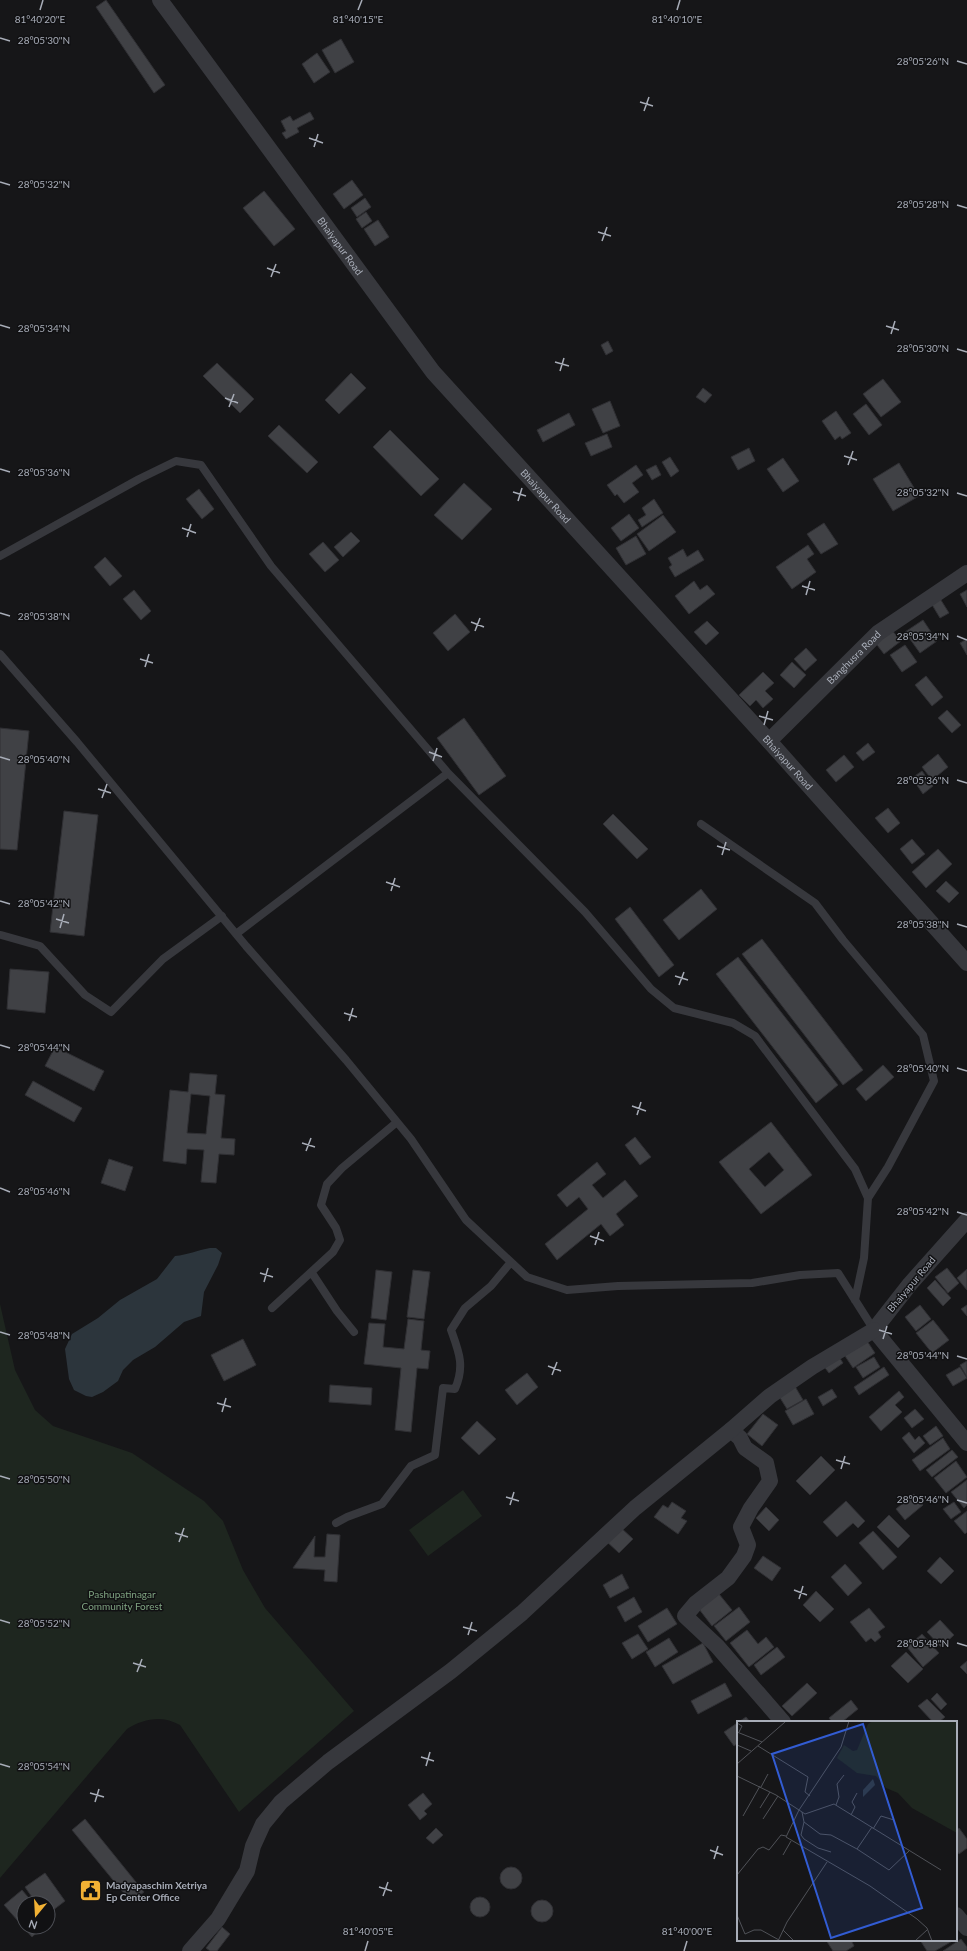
<svg xmlns="http://www.w3.org/2000/svg" width="967" height="1951" font-family="Lato,sans-serif">
  <style>
    .green { fill: #1e261f }
    .water { fill: #2c353c }
    .building { fill: #404145; stroke: #303034; fill-rule: evenodd }
    .lines { fill: none; stroke-linecap: round; stroke-linejoin: round }
    .service { stroke: #37383d; stroke-width: 8 }
    .minor { stroke: #37383d; stroke-width: 16 }
    .ticks { fill: none; stroke: #a8adb8; stroke-width: 1.5 }
    .labels { text-anchor: middle; dominant-baseline: central; stroke-width: 3; stroke-linejoin: round; paint-order: stroke }
    .street-label { font-size: 10px; fill: #a8adb8; stroke: #111113 }
    .park-label { font-size: 10px; fill: #7fa381; stroke: #111113 }
    .poi-label { font-size: 10px; font-weight: bold; fill: #a8adb8; stroke: #111113; text-anchor: start }
    .inset-road { fill: none; stroke: #505258; stroke-width: 1 }
    .view { fill: #325cd3; fill-opacity: 0.15; stroke: #325cd3; stroke-width: 2 }
    .inset-edge { fill: none; stroke: #a8adb8; stroke-width: 2 }
    .ticks-label { font-size: 10px; text-anchor: middle; fill: #a8adb8; stroke: #111113; stroke-width: 3; stroke-linejoin: round; paint-order: stroke }
  </style>
  <rect width="100%" height="100%" fill="#161618"/>
  <path class="green" d="M0,1304L15,1370L35,1410L53,1426L132,1453L204,1501L223,1521L243,1570L265,1608L354,1711L239,1812L180,1725C163,1715 144,1718 127,1729L0,1878Z
    M463,1490L482,1516L428,1556L409,1530Z"/>
  <path class="water" d="M210,1248H216L222,1253L218,1265L204,1292L201,1316L184,1322L155,1347L133,1360L123,1370L118,1381L103,1392L92,1397L86,1396L74,1390L69,1379L65,1349L72,1334L98,1318L120,1300L157,1279L175,1256C188,1255 197,1250 210,1248Z"/>
  <path class="building" d="M106,0L165,85L154,93L96,7Z
    M341,39L354,62L335,73L322,50Z
    M317,53L330,72L314,83L302,64Z
    M310,112L314,119L297,128L299,132L286,139L282,133L286,131L281,121L290,116L293,121Z
    M352,180L363,195L344,209L333,194Z
    M264,191L295,229L274,246L243,208Z
    M365,198L371,207L357,217L351,208Z
    M366,212L372,221L362,228L356,219Z
    M378,220L389,237L375,246L364,229Z
    M608,341L613,351L606,355L601,345Z
    M217,363L254,399L240,413L203,376Z
    M351,373L366,388L339,414L325,400Z
    M883,379L901,402L881,417L863,394Z
    M703,388L712,395L705,403L696,397Z
    M610,401L620,426L603,433L592,409Z
    M866,404L882,425L869,435L853,414Z
    M836,411L851,433L842,439L840,436L835,440L822,421Z
    M569,413L575,425L543,442L537,430Z
    M279,425L318,462L307,473L268,436Z
    M390,430L439,479L421,496L373,447Z
    M607,434L612,447L591,456L585,443Z
    M749,448L755,461L738,470L731,457Z
    M670,457L679,471L671,477L662,462Z
    M783,458L799,481L783,492L767,469Z
    M899,463L919,496L893,511L873,479Z
    M636,465L643,475L632,483L639,492L624,503L617,494L615,496L607,485Z
    M656,465L661,475L652,480L646,470Z
    M464,483L492,509L462,540L434,515Z
    M199,489L214,509L202,519L186,499Z
    M654,499L663,513L642,527L638,520L646,515L642,508Z
    M629,514L639,528L621,541L611,528Z
    M663,515L676,532L649,551L637,534Z
    M824,523L838,544L821,554L807,534Z
    M351,532L360,541L343,557L334,547Z
    M636,536L646,554L626,565L616,548Z
    M323,542L339,560L325,572L309,554Z
    M808,545L814,554L807,559L816,572L792,589L776,567Z
    M683,549L687,557L698,550L704,560L675,577L669,567L672,565L668,558Z
    M105,557L122,576L110,586L94,567Z
    M694,581L700,590L707,585L715,594L689,614L675,596Z
    M134,590L151,611L141,620L123,599Z
    M967,590V607L960,594Z
    M939,597L949,613L940,618L931,603Z
    M455,614L470,632L448,651L433,633Z
    M923,620L937,641L920,653L905,632Z
    M707,621L719,633L706,645L694,632Z
    M890,628L901,641L884,654L874,641Z
    M967,639V655L960,643Z
    M905,645L917,662L902,672L890,655Z
    M806,648L817,660L805,671L794,659Z
    M792,662L806,675L794,688L780,675Z
    M763,672L774,683L765,691L773,699L763,708L756,700L750,706L739,695Z
    M926,676L943,697L932,706L915,685Z
    M947,710L961,725L952,733L938,718Z
    M464,718L506,776L479,795L437,738Z
    M0,728L29,731L17,850L0,849Z
    M868,743L875,752L863,761L856,753Z
    M938,754L948,767L932,780L922,767Z
    M844,755L854,767L836,782L826,770Z
    M922,771L933,786L923,794L912,778Z
    M888,808L900,823L888,833L875,818Z
    M64,811L98,815L84,936L50,932Z
    M613,814L648,849L637,859L603,824Z
    M912,839L925,854L912,864L900,849Z
    M938,849L952,864L926,888L912,872Z
    M946,881L959,893L949,903L936,891Z
    M701,889L717,909L679,940L663,920Z
    M630,907L674,965L659,977L615,919Z
    M762,939L863,1070L843,1085L742,954Z
    M738,957L838,1085L816,1103L716,974Z
    M10,969L49,972L45,1013L7,1009Z
    M55,1047L104,1071L94,1091L45,1066Z
    M883,1065L894,1077L866,1101L856,1089Z
    M190,1073L217,1075L215,1094L225,1095L221,1138L235,1139L234,1155L219,1154L216,1183L201,1182L204,1150L187,1149L186,1164L163,1161L170,1090L188,1092ZM191,1094L210,1096L206,1134L187,1133Z
    M33,1081L82,1108L74,1122L25,1095Z
    M771,1122L812,1175L761,1214L719,1162ZM769,1152L784,1170L765,1187L749,1169Z
    M635,1137L651,1157L640,1165L625,1145Z
    M109,1159L133,1167L125,1191L101,1183Z
    M597,1162L606,1174L592,1185L603,1198L625,1180L638,1196L616,1214L624,1225L610,1236L601,1224L557,1260L545,1244L588,1209L579,1197L567,1207L557,1195Z
    M947,1268L959,1283L948,1293L935,1277Z
    M967,1269V1290L957,1278Z
    M376,1270L392,1272L386,1320L371,1318Z
    M413,1270L430,1272L424,1319L407,1317Z
    M935,1280L951,1298L943,1306L927,1288Z
    M920,1305L931,1319L916,1331L905,1317Z
    M967,1305V1316L961,1309Z
    M408,1319L424,1321L421,1350L430,1351L428,1369L417,1368L411,1432L395,1430L401,1368L364,1364L369,1323L385,1324L383,1347L404,1349Z
    M933,1320L949,1340L932,1353L916,1333Z
    M865,1338L875,1353L853,1368L843,1353Z
    M243,1339L256,1365L224,1381L211,1355Z
    M837,1354L843,1363L829,1373L822,1364Z
    M874,1357L880,1367L863,1378L856,1367Z
    M967,1361V1377L960,1365Z
    M884,1367L889,1375L859,1395L854,1387Z
    M960,1367L967,1378L953,1386L946,1375Z
    M527,1373L538,1387L517,1405L505,1390Z
    M793,1383L803,1400L787,1409L777,1393Z
    M330,1385L372,1388L371,1405L329,1402Z
    M832,1389L837,1397L823,1406L818,1397Z
    M899,1391L904,1397L895,1405L902,1412L881,1431L869,1417Z
    M806,1399L814,1414L793,1425L785,1411Z
    M915,1409L924,1419L912,1428L904,1418Z
    M763,1414L778,1425L762,1446L747,1434Z
    M477,1421L496,1439L479,1455L461,1438Z
    M936,1426L943,1436L930,1445L923,1436Z
    M909,1432L915,1440L919,1436L925,1443L914,1453L902,1438Z
    M943,1438L950,1449L920,1471L912,1460Z
    M952,1450L958,1457L932,1477L926,1470Z
    M821,1456L835,1470L810,1495L796,1481Z
    M956,1461L967,1477L946,1493L934,1478Z
    M967,1480V1505L964,1508L951,1492Z
    M914,1494L923,1505L905,1520L896,1509Z
    M846,1501L865,1521L858,1528L853,1523L837,1537L823,1522Z
    M672,1502L686,1511L681,1518L687,1521L678,1534L654,1517L663,1505L668,1508Z
    M954,1502L961,1512L951,1519L943,1509Z
    M766,1507L779,1520L769,1531L756,1518Z
    M967,1511V1532L965,1534L954,1521Z
    M889,1515L910,1536L898,1548L877,1527Z
    M619,1526L633,1539L619,1553L605,1540Z
    M873,1531L897,1557L883,1570L859,1543Z
    M327,1534L340,1535L337,1582L324,1581L325,1570L293,1568L315,1536L314,1557H325Z
    M763,1556L781,1568L772,1581L754,1568Z
    M940,1557L954,1571L941,1584L927,1571Z
    M845,1564L862,1583L848,1596L831,1577Z
    M622,1574L629,1588L610,1598L603,1585Z
    M816,1591L834,1609L820,1622L803,1605Z
    M719,1594L732,1610L712,1626L699,1609Z
    M634,1597L642,1612L625,1622L617,1607Z
    M739,1607L750,1622L726,1641L714,1626Z
    M667,1608L677,1624L648,1642L638,1626Z
    M869,1608L885,1627L878,1632L881,1637L875,1642L871,1638L866,1642L850,1622Z
    M940,1620L954,1635L941,1647L927,1632Z
    M747,1630L758,1644L766,1637L774,1647L749,1667L730,1643Z
    M638,1634L648,1649L632,1659L622,1643Z
    M922,1634L939,1653L923,1667L907,1647Z
    M669,1638L678,1652L655,1667L646,1652Z
    M703,1643L713,1662L673,1684L662,1666Z
    M777,1647L785,1657L761,1675L754,1665Z
    M906,1652L923,1669L908,1683L891,1666Z
    M967,1661V1674L960,1667Z
    M725,1683L732,1696L698,1714L691,1701Z
    M807,1683L817,1693L792,1716L782,1706Z
    M937,1693L947,1704L941,1710L931,1699Z
    M927,1699L945,1717L939,1722H933L918,1706Z
    M851,1700L858,1709L842,1722H832L829,1718Z
    M746,1717L750,1722H738V1743L734,1746L724,1732Z
    M423,1793L432,1804L424,1811L427,1814L420,1820L408,1805Z
    M85,1819L144,1892L131,1902L72,1830Z
    M436,1828L443,1835L433,1844L426,1838Z
    M959,1828L967,1839V1848L959,1854L956,1850V1830Z
    M500 1878a11 11 0 1 1 22 0a11 11 0 1 1-22 0Z
    M45,1873L65,1901L48,1914V1903H36L25,1887Z
    M22,1890L33,1903H24V1927H43L32,1937L4,1905Z
    M470 1907a10 10 0 1 1 20 0a10 10 0 1 1-20 0Z
    M531 1911a11 11 0 1 1 22 0a11 11 0 1 1-22 0Z
    M222,1927L230,1934L217,1951H210L206,1948Z
    M961,1939L967,1947V1951H943Z
    M826,1940H851L854,1946L846,1951H833Z
    M920,1940H954L935,1951H927Z"/>
  <g class="lines">
    <path class="service" d="M0,556L139,479L176,461L201,465L271,566L448,773L236,934
      M0,654L77,742L246,946L346,1060L411,1139L466,1220L527,1277L567,1290L618,1286L752,1283L800,1275L838,1273L874,1330
      M448,773L585,912L651,989L674,1008L733,1023L755,1036L855,1169L868,1198L864,1258L855,1300
      M701,824L815,903L843,940L923,1035L934,1081L888,1167L868,1198
      M1,935L40,946L85,995L111,1012L163,959L222,916
      M312,1273L337,1311L354,1332
      M272,1308L333,1252L340,1240L336,1228L321,1205L327,1184L342,1168L397,1122
      M336,1523L347,1517L382,1504L411,1466L435,1455L443,1388L455,1389C465,1366 459,1352 451,1330L465,1308L491,1286L511,1262"/>
    <g class="minor">
      <path id="s1" d="M160,0L433,372L769,741L967,963"/>
      <path id="s2" d="M769,741L878,633L967,573"/>
      <path d="M967,1220L910,1284L874,1330L967,1443"/>
      <path d="M731,1430L740,1438L745,1448L766,1463L770,1481L751,1508L741,1527L748,1545L744,1556L728,1578L696,1603L685,1616L717,1646L783,1722"/>
      <path d="M956,1915L967,1928"/>
      <path d="M190,1951L218,1919L230,1899L247,1871L253,1846L263,1824L281,1802L328,1762L451,1671L522,1613L635,1508L731,1430L770,1396L812,1367L874,1330"/>
    </g>
  </g>
  <path class="ticks" d="M40,10L43,0M358,10L362,0M677,10L680,0M0,38L10,41M957,61L967,64M640,102L653,106M644,111L649,97M309,138L323,143M314,147L318,134M0,182L10,185M957,205L967,208M598,232L611,236M602,241L607,227M267,268L280,273M271,277L276,264M0,325L10,328M886,326L899,330M891,334L895,321M957,349L967,352M555,362L569,366M560,371L564,358M225,398L238,403M229,407L234,394M844,456L857,460M848,465L853,451M0,469L10,472M513,492L526,496M957,493L967,496M518,501L522,488M182,528L196,533M187,537L191,524M802,586L815,590M806,595L810,581M0,613L10,616M471,622L484,627M475,631L480,618M957,636L967,640M140,659L153,663M145,667L149,654M759,716L773,720M764,725L768,711M429,752L442,757M0,757L10,760M433,761L437,748M957,780L967,783M98,789L111,793M102,798L107,784M717,846L730,850M722,855L726,842M386,882L400,887M391,891L395,878M0,901L10,904M56,919L69,923M957,924L967,927M60,928L64,914M675,976L688,980M679,985L684,972M344,1013L357,1017M349,1021L353,1008M0,1045L10,1048M957,1068L967,1071M632,1106L646,1111M637,1115L641,1102M302,1143L315,1147M306,1151L311,1138M0,1188L10,1192M957,1212L967,1215M590,1236L604,1241M595,1245L599,1232M260,1273L273,1277M264,1282L268,1268M879,1330L892,1334M0,1332L10,1335M883,1339L887,1326M957,1356L967,1359M548,1366L561,1371M552,1375L557,1362M217,1403L231,1407M222,1412L226,1398M836,1460L850,1464M841,1469L845,1456M0,1476L10,1479M506,1497L519,1501M957,1500L967,1503M510,1505L514,1492M175,1533L188,1537M179,1542L184,1528M794,1590L807,1595M799,1599L803,1586M0,1620L10,1623M463,1627L477,1631M468,1635L472,1622M957,1643L967,1646M133,1663L146,1667M137,1672L142,1659M421,1757L434,1761M0,1764L10,1767M426,1766L430,1752M90,1793L104,1797M95,1802L99,1789M710,1850L723,1855M714,1859L718,1846M379,1887L392,1891M383,1896L388,1882M365,1951L368,1941M684,1951L687,1941"/>
  <defs>
    <symbol id="civic-square" viewBox="-11 -11 22 22"><rect x="-9" y="-9" width="18" height="18" rx="4" fill="#f2b134" stroke="#111113"/><path d="M-.6-6.5H3V-4.5H.6V-3L4-1V1h2V6H-6V1h2V-1L-.6-3ZM-1.2 2.5V6h2.4V2.5Z" fill="#111"/></symbol>
  </defs>
  <g fill-rule="evenodd">
    <use href="#civic-square" x="78" y="1878" width="25" height="25"/>
  </g>
  <g class="labels">
    <g class="street-label">
      <text stroke="none"><textPath href="#s1" startOffset="305">Bhaiyapur Road</textPath></text>
      <text stroke="none"><textPath href="#s1" startOffset="629">Bhaiyapur Road</textPath></text>
      <text stroke="none"><textPath href="#s2" startOffset="119">Banghusra Road</textPath></text>
      <text stroke="none"><textPath href="#s1" startOffset="989">Bhaiyapur Road</textPath></text>
      <text transform="translate(911 1284) rotate(-50)">Bhaiyapur Road</text>
    </g>
    <g class="park-label">
      <text x="122" y="1594">Pashupatinagar<tspan x="122" dy="12">Community Forest</tspan></text>
    </g>
    <g class="poi-label">
      <text x="106" y="1885">Madyapaschim Xetriya<tspan x="106" dy="12">Ep Center Office</tspan></text>
    </g>
  </g>
  <g transform="translate(737 1721)">
    <rect width="220" height="220" fill="#161618"/>
    <path d="M136,0H220V112L175,87L161,72L149,67L139,55L120,52L100,37L107,24L116,30L120,29L131,3Z" fill="#1e261f"/>
    <path d="M136,58L138,64L126,76V69Z" fill="#2c353c"/>
    <path class="inset-road" d="M112,0L104,26L62,89L68,93L97,83L204,149M0,2L5,5L2,11M0,11L25,21M0,24L14,30M21,25L71,56L68,71L73,75M0,43L48,1M0,55L39,74L62,89L49,116L133,165L180,198L190,207L195,220M24,66L31,53M99,84L102,76L100,63L107,54M23,87L33,71M65,91L67,101L83,113L94,114L120,128M114,94L118,86L115,81L120,72M6,95L23,65M26,98L41,75M67,101L64,114L67,118L81,127L94,131M135,106L120,128L152,149L172,130M136,108L144,95L157,99M46,134L54,120M0,154L21,128L26,126L32,129L44,114L49,115M0,194L8,213L17,209H24L42,219M46,209L57,220M41,220L50,201L90,141M178,220L190,209"/>
    <path class="view" d="M126,3L185,187L94,217L35,33Z"/>
    <rect width="220" height="220" class="inset-edge"/>
  </g>
  <g class="ticks-label">
    <text x="40" y="23">81°40'20"E</text>
    <text x="358" y="23">81°40'15"E</text>
    <text x="677" y="23">81°40'10"E</text>
    <text x="44" y="44">28°05'30"N</text>
    <text x="923" y="65">28°05'26"N</text>
    <text x="44" y="188">28°05'32"N</text>
    <text x="923" y="208">28°05'28"N</text>
    <text x="44" y="332">28°05'34"N</text>
    <text x="923" y="352">28°05'30"N</text>
    <text x="44" y="476">28°05'36"N</text>
    <text x="923" y="496">28°05'32"N</text>
    <text x="44" y="620">28°05'38"N</text>
    <text x="923" y="640">28°05'34"N</text>
    <text x="44" y="763">28°05'40"N</text>
    <text x="923" y="784">28°05'36"N</text>
    <text x="44" y="907">28°05'42"N</text>
    <text x="923" y="928">28°05'38"N</text>
    <text x="44" y="1051">28°05'44"N</text>
    <text x="923" y="1072">28°05'40"N</text>
    <text x="44" y="1195">28°05'46"N</text>
    <text x="923" y="1215">28°05'42"N</text>
    <text x="44" y="1339">28°05'48"N</text>
    <text x="923" y="1359">28°05'44"N</text>
    <text x="44" y="1483">28°05'50"N</text>
    <text x="923" y="1503">28°05'46"N</text>
    <text x="44" y="1627">28°05'52"N</text>
    <text x="923" y="1647">28°05'48"N</text>
    <text x="44" y="1770">28°05'54"N</text>
    <text x="368" y="1935">81°40'05"E</text>
    <text x="687" y="1935">81°40'00"E</text>
  </g>
  <g transform="translate(36 1915) rotate(198)"><circle r="19" fill="#111113" stroke="#4d4f55"/>
  <path d="M0-3L7 15L0 10L-7 15Z" fill="#f2b134"/>
  <text y="-6" font-size="11" font-weight="bold" text-anchor="middle" fill="#a8adb8">N</text>
  </g>
</svg>
